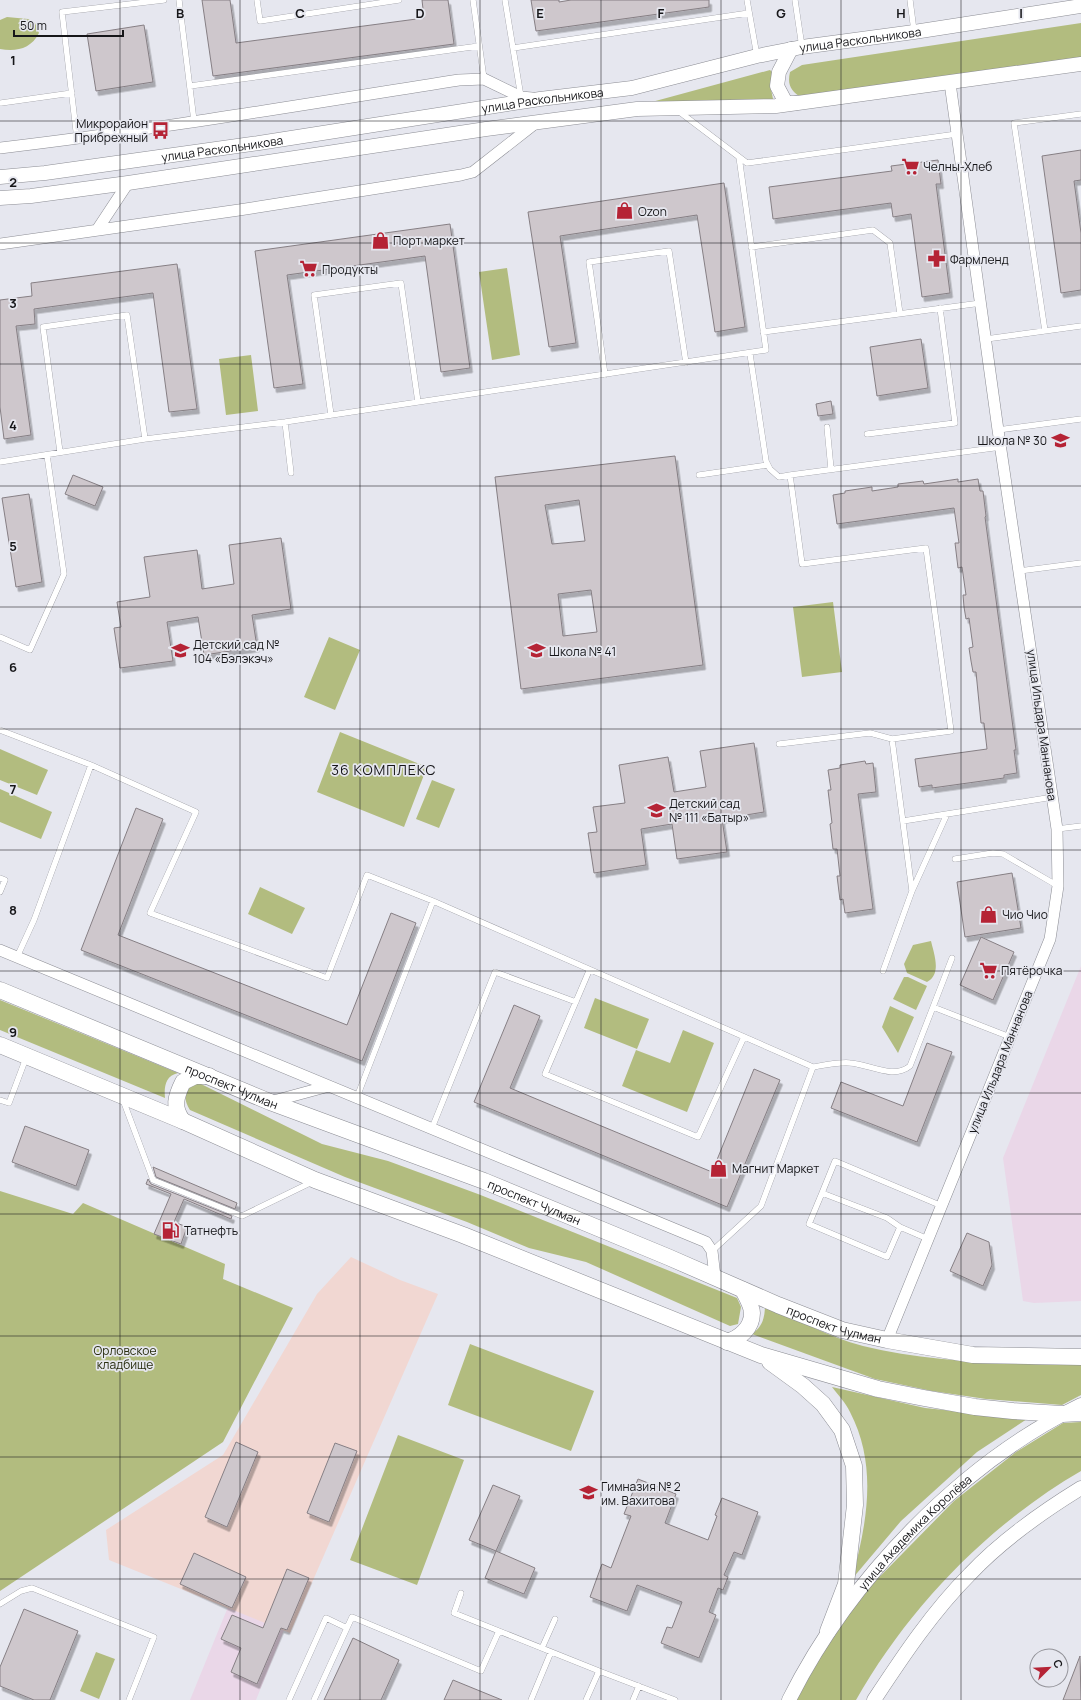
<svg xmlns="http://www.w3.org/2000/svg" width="1081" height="1700" font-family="Manrope,sans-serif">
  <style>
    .commercial { fill: #ead7e8 }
    .industrial { fill: #f1d7d2 }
    .green { fill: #b2bc7f }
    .building { fill: #cec7cc; stroke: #867f84; fill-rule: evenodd; filter: url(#shadow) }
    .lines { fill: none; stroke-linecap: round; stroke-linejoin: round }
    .service-casing { stroke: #8c8d94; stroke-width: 6 }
    .minor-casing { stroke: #8c8d94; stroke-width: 12 }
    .tertiary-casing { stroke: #8c8d94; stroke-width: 15 }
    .secondary-casing { stroke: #8c8d94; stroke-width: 17 }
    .service { stroke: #fff; stroke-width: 5.5 }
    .minor { stroke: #fff; stroke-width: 11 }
    .tertiary { stroke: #fff; stroke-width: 14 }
    .secondary { stroke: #fff; stroke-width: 16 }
    .grid { fill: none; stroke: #161619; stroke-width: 1; stroke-opacity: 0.55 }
    .labels { text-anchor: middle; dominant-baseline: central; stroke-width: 3.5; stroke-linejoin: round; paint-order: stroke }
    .street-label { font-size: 12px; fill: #161619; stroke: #e6e7ef }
    .poi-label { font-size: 12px; fill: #161619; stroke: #e6e7ef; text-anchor: start }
    .park-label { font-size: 12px; fill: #282d0e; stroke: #e6e7ef }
    .quarter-label { font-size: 14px; letter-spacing: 1px; fill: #161619; stroke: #e6e7ef }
    .grid-label { font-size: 13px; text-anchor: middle; font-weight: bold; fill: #161619; stroke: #e6e7ef; stroke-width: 3.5; stroke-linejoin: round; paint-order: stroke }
  </style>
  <defs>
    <filter id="shadow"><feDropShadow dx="2.5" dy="4.5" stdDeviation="0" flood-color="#0004"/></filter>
  </defs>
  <rect width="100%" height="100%" fill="#e6e7ef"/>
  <path class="commercial" d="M1081,966V1301L1034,1303L1023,1301L1003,1158Z
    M228,1607L284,1630L256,1700H190Z"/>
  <path class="industrial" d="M351,1257L400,1280L438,1294L290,1633L109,1560L106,1530L223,1455L317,1294Z"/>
  <path class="green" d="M7,17L28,19L35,23L39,33C31,49 16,52 0,49V20Z
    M1081,23V61L802,98C791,91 787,85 790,72L802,65Z
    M770,70L773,73L770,84L774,104L637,106Z
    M507,268L520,355L492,360L479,272Z
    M251,355L258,411L226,415L219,359Z
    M833,602L842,672L802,677L793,607Z
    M329,637L360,650L335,710L304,697Z
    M340,732L427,767L404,827L317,792Z
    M0,749L48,770L37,795L0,780Z
    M432,780L455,789L439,828L416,819Z
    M0,789L52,812L41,839L0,822Z
    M260,887L305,908L292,934L248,914Z
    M931,941C934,954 942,974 927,982L907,973L904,964L913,945Z
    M904,977H908L927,986L916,1010L893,999Z
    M595,998L649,1019L637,1049L584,1028Z
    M0,1000L178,1073C165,1076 164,1087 165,1098L0,1030Z
    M890,1006L914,1017L898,1053L882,1027Z
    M683,1030L714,1043L687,1112L622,1086L636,1050L670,1063Z
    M199,1083L322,1144L388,1161L478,1194L737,1298L741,1307L738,1324L730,1326L586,1262L529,1248L467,1222L345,1177L190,1110C184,1100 183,1093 193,1084Z
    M0,1191L73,1214L83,1203L225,1264L223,1279L293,1308L223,1442L0,1591Z
    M765,1304C797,1319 828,1337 863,1346C934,1363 1008,1364 1081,1365V1395L1062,1405L986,1399L932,1391L875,1379L752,1334C763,1326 765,1317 765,1304Z
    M470,1344L594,1391L571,1451L448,1405Z
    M832,1387L925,1408L1027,1419L977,1452L944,1482L901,1521L852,1579C867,1523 878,1466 850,1412C846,1403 838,1395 832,1387Z
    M1081,1422V1471C988,1525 909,1607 856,1700H794L852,1605L954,1501L1016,1452L1063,1423Z
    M398,1435L464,1460L417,1585L350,1560Z
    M96,1652L115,1659L99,1699L80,1691Z"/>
  <path class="building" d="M202,0H230L236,43L424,18L422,0H448L454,44L213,76Z
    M531,0H559V2L571,0H709V7L536,31Z
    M144,25L153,82L96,91L87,34Z
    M1081,150V180L1074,181L1081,233V290L1061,293L1042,156Z
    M938,160L941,184H936L950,293L922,297L911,214L893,217L891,203L773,219L769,187L892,171L891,166Z
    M724,183L745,327L715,332L697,215L560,236L576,343L549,347L528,212Z
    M450,224L470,368L441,372L425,256L287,275L303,384L274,388L255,251Z
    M177,264L197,409L169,412L153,293L34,309L35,324L16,326L31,435L4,439L0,407V300L32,296L31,283Z
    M921,339L928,388L877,396L870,347Z
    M831,401L833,414L818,416L816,404Z
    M675,456L703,665L521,689L495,477ZM579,500L585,541L552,544L545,505ZM591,590L597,632L563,636L558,594Z
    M73,475L103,487L95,506L65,494Z
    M958,479V482L978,479L980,491H983L986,516L985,517L1016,750H1014L1017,773L1004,775V778L932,788V785L919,787L915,759L987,749L984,723H981L976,672H973L971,661L969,648L973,647L969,618L966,619L964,607L963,595H966L962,567L958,568L955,543H959L954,508L837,524L833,495L845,493V491L872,487V491L898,487V484L923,481L924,484Z
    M29,494L42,582L16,587L2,498Z
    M281,538L291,609L252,615L257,647L204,655L198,617L167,622L173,661L120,668L114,628L121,627L117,602L150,597L144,557L197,550L202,589L234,584L229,545Z
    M754,743L764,812L722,819L727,852L677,859L672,824L641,829L646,865L594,873L588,833L597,832L593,807L625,803L619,765L668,757L674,792L706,787L700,751Z
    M865,761L866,764L873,763L876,792L858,794L873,909L845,913L843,899L840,900L837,876H840L837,849H833L830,824L832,823L828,790H831L828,770L840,768V765Z
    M136,808L163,819L118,935L347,1025L391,913L416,923L362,1061L81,950Z
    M1012,873L1021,928L965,937L957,882Z
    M981,937L1014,952L993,1000L960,985Z
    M514,1005L540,1016L510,1088L712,1172L754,1069L780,1080L727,1207L474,1102Z
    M927,1043L952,1052L917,1142L831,1108L841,1082L903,1106Z
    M25,1126L89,1150L76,1186L12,1162Z
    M153,1167L237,1203L235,1209L156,1177Z
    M148,1179L151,1184L232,1216L231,1219L184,1199L174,1222L187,1227L181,1244L154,1234L171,1194L146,1184Z
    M967,1233L989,1242L992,1265L983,1286L950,1271Z
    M236,1442L258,1452L227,1527L205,1517Z
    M335,1443L357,1451L329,1522L307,1513Z
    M638,1479L676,1494L665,1523L708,1540L717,1516L715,1515L722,1498L758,1512L742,1555L734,1552L724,1575L728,1577L723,1590L718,1588L709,1612L716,1615L699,1658L661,1643L667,1627L672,1628L682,1602L637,1585L627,1611L590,1597L602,1564L611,1568L631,1516L624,1514Z
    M493,1485L520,1496L496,1551L469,1540Z
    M496,1551L535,1568L524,1594L485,1578Z
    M194,1553L246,1577L232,1608L180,1584Z
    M287,1569L309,1578L287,1630L281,1628L257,1684L231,1672L241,1648L221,1639L232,1615L263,1628Z
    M24,1609L78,1631L50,1700H34L0,1686V1667Z
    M353,1638L399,1660L381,1700H324Z
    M1080,1656L1081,1700H1063Z
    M453,1680L502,1700H444Z"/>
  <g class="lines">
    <defs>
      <path id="service" d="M179,0L194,121
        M257,0L260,21L399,0
        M473,0L484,79
        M505,0L521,97
        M747,0L757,56
        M795,0L802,47
        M910,0L914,31
        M513,48L749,13
        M190,86L479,46
        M1,103L72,93
        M677,110L747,163L957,134
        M77,139L62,12L164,0
        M751,247L873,230L890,243L900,314
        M1045,331L1014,123L1081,114
        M763,332L981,303
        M986,339L1081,326
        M750,354L766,461L770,469L779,477L790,475
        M605,375L589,262L669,251L686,363
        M331,415L314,295L401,283L418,402
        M285,422L291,473
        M827,427L831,469
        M998,430L1081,419
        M867,434L955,423L940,308
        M60,452L43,327L127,315L145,439
        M0,462L145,439L285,422L766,350L739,157
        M699,475L768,465
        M1019,571L1081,563
        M0,637L30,650L64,574L47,455
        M0,730L91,765L196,812L150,913L327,978L367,875L433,901L357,1097
        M779,744L870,733L892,739
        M903,821L1053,797
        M1057,829L1081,826
        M955,859L993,853L1003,854L1058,886
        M0,878L5,880L0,892
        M912,891L892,739L951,731L926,548L802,564L790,475L1001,447
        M433,901L813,1067L761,1206L712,1251
        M17,957L34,920L91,765
        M589,971L545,1074L698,1137L744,1037
        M883,971L912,891L947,814
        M933,1007L952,958
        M813,1067C825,1065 838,1062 850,1063C869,1064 893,1080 910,1066L933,1007L1010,1037
        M0,1100L9,1103L26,1058
        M123,1100L153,1180L242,1216L312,1182
        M432,1128L495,972L576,1002
        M822,1193L809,1224L887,1257L900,1227
        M928,1239L900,1227L887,1218L822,1193L835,1161L942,1206
        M461,1593L454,1613L599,1671
        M0,1604L21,1591L32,1588L154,1637L129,1700
        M542,1648L555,1619
        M289,1700L326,1618L347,1628
        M314,1700L352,1617L481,1671L499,1631
        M531,1700L551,1652
        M586,1700L599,1671L675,1700
        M633,1700L639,1686"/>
      <path id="minor" d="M0,148C154,130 306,104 459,80L484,79L521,97L532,98
        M97,230L128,183
        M0,244L239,210L461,175L473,172L537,122
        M0,950L706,1242L712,1251L715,1277
        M270,1102L329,1086
        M887,1340L1050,939L1058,886L1057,829L998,430L950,83"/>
      <g id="tertiary">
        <path d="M791,49L779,72L777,86L786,103H796"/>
        <path id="s1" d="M0,177L45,173L259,143L540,99L632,88L757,56L802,47L914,32L1081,6"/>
        <path d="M0,198L31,196L128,183L486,129L637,109L776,106L1081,64"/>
        <path id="s2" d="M789,1700C849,1580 960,1464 1081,1405"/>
        <path d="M874,1700C903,1656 933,1611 970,1574C1002,1540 1042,1512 1081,1488"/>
      </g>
      <g id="secondary">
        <path id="s3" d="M0,990L270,1102L484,1181L668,1257L778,1305L842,1330L887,1340L973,1355L1081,1357"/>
        <path d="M0,1045L183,1121L315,1180L463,1235L761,1355L878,1389L924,1398L975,1407L1013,1411L1062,1414L1081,1413"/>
        <path d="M183,1121C172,1108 176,1096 183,1082L195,1076H209"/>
        <path d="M727,1342C740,1338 752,1328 752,1313C752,1306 746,1296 743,1290"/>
        <path d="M770,1362L803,1386L823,1404L842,1430L854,1466L855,1505L846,1584L828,1631"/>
      </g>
    </defs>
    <use href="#service" class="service-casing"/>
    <use href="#minor" class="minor-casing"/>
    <use href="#tertiary" class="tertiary-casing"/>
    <use href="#secondary" class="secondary-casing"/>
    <use href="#service" class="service"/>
    <use href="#minor" class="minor"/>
    <use href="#tertiary" class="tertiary"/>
    <use href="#secondary" class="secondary"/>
  </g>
  <path class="grid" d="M120,0V1700M240,0V1700M360,0V1700M480,0V1700M601,0V1700M721,0V1700M841,0V1700M961,0V1700M0,121H1081M0,243H1081M0,364H1081M0,486H1081M0,607H1081M0,729H1081M0,850H1081M0,971H1081M0,1093H1081M0,1214H1081M0,1336H1081M0,1457H1081M0,1579H1081"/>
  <defs>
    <symbol id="bus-bare" viewBox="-9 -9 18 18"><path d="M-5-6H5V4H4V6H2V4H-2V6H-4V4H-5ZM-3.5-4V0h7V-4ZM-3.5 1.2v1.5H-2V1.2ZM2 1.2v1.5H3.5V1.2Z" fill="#b52335" stroke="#e6e7ef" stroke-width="2.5" paint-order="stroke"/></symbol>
    <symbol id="supermarket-bare" viewBox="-9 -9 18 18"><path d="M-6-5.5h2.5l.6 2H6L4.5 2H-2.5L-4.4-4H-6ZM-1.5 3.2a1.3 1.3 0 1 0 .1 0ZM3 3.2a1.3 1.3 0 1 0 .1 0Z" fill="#b52335" stroke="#e6e7ef" stroke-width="2.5" paint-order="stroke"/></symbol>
    <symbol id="shop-bare" viewBox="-9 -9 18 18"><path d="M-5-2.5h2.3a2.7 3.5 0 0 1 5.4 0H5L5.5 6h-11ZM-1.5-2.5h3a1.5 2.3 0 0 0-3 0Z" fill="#b52335" stroke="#e6e7ef" stroke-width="2.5" paint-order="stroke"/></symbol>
    <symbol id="pharmacy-bare" viewBox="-9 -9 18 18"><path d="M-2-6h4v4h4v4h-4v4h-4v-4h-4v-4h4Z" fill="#b52335" stroke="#e6e7ef" stroke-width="2.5" paint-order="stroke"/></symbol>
    <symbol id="school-bare" viewBox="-9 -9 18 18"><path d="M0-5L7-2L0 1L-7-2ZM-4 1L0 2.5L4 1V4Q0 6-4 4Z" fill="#b52335" stroke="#e6e7ef" stroke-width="2.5" paint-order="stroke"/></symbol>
    <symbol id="fuel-bare" viewBox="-9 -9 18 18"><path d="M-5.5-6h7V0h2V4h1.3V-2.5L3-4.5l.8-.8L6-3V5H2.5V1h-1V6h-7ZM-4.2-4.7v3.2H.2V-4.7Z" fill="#b52335" stroke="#e6e7ef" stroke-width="2.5" paint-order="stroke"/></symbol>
  </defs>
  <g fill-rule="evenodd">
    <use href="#bus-bare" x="148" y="118" width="25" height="25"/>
    <use href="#supermarket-bare" x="898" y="154" width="25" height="25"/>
    <use href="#shop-bare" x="612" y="198" width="25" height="25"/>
    <use href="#shop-bare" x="368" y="228" width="25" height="25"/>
    <use href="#pharmacy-bare" x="924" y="246" width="25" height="25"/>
    <use href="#supermarket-bare" x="296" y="256" width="25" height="25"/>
    <use href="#school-bare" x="1048" y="428" width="25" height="25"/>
    <use href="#school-bare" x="168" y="638" width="25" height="25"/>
    <use href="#school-bare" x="524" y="638" width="25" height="25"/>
    <use href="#school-bare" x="644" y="798" width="25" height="25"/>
    <use href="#shop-bare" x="976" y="902" width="25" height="25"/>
    <use href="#supermarket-bare" x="976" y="958" width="25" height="25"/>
    <use href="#shop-bare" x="706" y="1156" width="25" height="25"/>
    <use href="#fuel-bare" x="158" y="1218" width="25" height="25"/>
    <use href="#school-bare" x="576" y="1480" width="25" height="25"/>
  </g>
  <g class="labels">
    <g class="street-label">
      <text stroke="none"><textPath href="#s1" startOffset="872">улица Раскольникова</textPath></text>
      <text stroke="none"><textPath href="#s1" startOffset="548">улица Раскольникова</textPath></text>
      <text stroke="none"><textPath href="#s1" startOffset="224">улица Раскольникова</textPath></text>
      <text transform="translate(1042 725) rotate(82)">улица Ильдара Маннанова</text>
      <text transform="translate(1000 1062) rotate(-68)">улица Ильдара Маннанова</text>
      <text stroke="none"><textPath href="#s3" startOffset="251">проспект Чулман</textPath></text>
      <text stroke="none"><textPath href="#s3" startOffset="575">проспект Чулман</textPath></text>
      <text stroke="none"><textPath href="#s3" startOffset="899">проспект Чулман</textPath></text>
      <text stroke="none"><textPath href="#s2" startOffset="211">улица Академика Королёва</textPath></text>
    </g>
    <g class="poi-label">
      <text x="148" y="123" text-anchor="end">Микрорайон<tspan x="148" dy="14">Прибрежный</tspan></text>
      <text x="923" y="166">Челны-Хлеб</text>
      <text x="638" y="211">Ozon</text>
      <text x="393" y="240">Порт маркет</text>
      <text x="950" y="259">Фармленд</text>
      <text x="322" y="269">Продукты</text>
      <text x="1047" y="440" text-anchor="end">Школа № 30</text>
      <text x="193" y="644">Детский сад №<tspan x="193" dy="14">104 «Бэлэкэч»</tspan></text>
      <text x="549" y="651">Школа № 41</text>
      <text x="669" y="803">Детский сад<tspan x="669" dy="14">№ 111 «Батыр»</tspan></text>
      <text x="1002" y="914">Чио Чио</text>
      <text x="1001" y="970">Пятёрочка</text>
      <text x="732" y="1168">Магнит Маркет</text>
      <text x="184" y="1230">Татнефть</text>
      <text x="601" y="1486">Гимназия № 2<tspan x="601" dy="14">им. Вахитова</tspan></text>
    </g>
    <g class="park-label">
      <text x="125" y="1350">Орловское<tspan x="125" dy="14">кладбище</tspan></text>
    </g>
    <g class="quarter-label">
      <text x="384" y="769">36 КОМПЛЕКС</text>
    </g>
  </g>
  <g class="grid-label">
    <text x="180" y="18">B</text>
    <text x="300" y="18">C</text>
    <text x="420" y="18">D</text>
    <text x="540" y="18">E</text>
    <text x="661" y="18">F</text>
    <text x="781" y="18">G</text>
    <text x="901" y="18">H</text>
    <text x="1021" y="18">I</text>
    <text x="13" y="65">1</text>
    <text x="13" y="187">2</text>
    <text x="13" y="308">3</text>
    <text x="13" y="430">4</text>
    <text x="13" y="551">5</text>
    <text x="13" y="672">6</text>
    <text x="13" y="794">7</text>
    <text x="13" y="915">8</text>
    <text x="13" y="1037">9</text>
  </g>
  <g transform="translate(1049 1668) rotate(66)"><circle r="19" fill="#e6e7ef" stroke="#939399"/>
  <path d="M0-3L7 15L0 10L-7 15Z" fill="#b52335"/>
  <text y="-6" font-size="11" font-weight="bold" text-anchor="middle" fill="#161619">С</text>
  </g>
  <path d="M14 30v6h109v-6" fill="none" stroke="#161619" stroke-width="2"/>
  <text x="20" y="30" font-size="12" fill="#161619" stroke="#e6e7ef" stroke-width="3" paint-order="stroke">50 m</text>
</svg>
